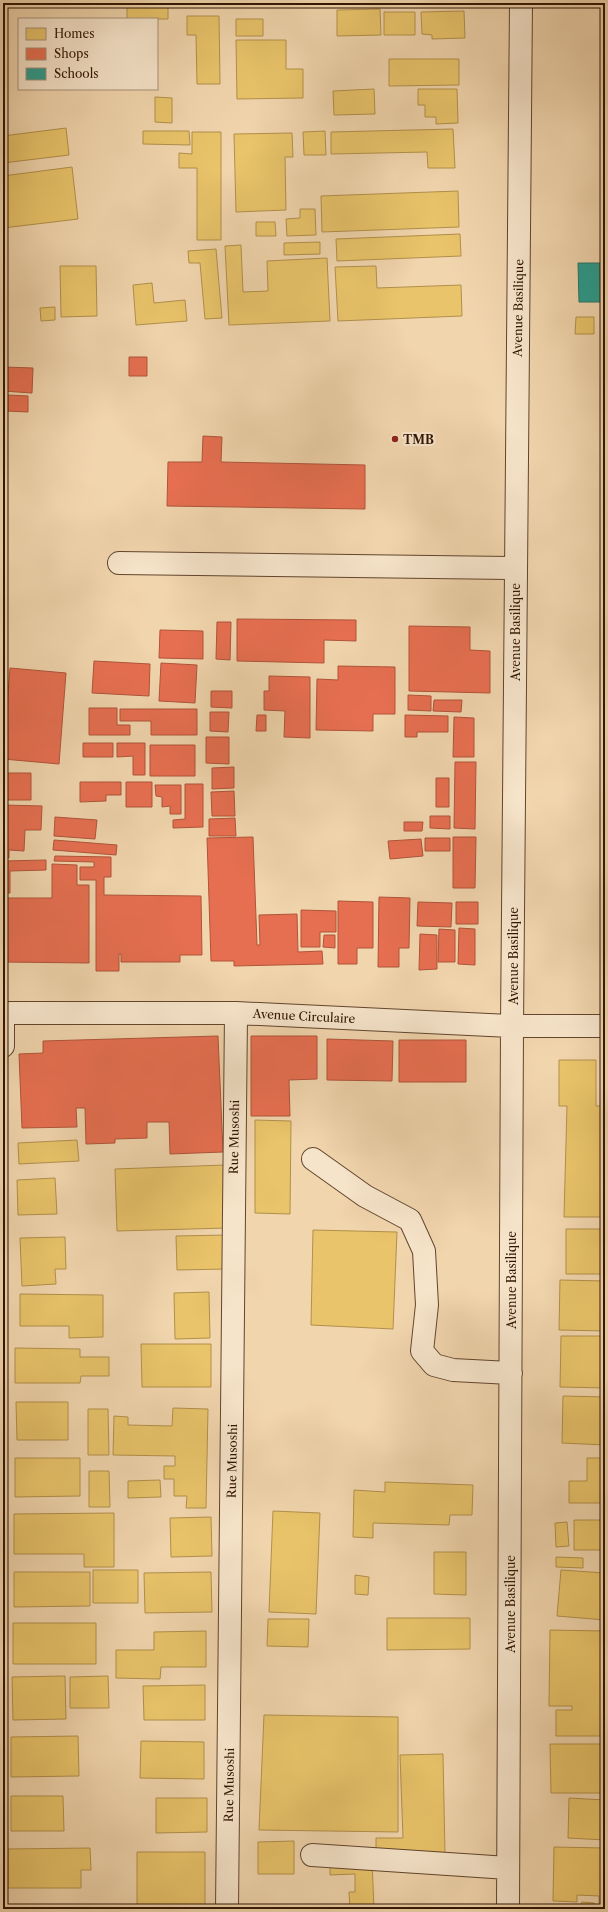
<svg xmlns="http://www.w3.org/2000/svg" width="608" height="1912" font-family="'Libre Caslon Text',serif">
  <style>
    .homes { fill: #e9c46a; stroke: #b2904b }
    .shops { fill: #e76f51; stroke: #b05439 }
    .schools { fill: #2a9d8f; stroke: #2c7465 }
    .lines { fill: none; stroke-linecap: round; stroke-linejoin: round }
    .minor-casing { stroke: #61452d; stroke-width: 24 }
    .minor { stroke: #f6e4ca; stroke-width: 22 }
    .poi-dot { fill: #8f2418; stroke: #f6e4ca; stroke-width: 1.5 }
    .labels { text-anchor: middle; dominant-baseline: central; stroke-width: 4; stroke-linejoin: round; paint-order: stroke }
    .street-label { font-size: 12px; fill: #311502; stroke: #f6e4ca }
    .poi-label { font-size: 12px; font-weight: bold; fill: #311502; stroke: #f6e4ca; text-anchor: start }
  </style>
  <rect width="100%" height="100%" fill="#f1d5ad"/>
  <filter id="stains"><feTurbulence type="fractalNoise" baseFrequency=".005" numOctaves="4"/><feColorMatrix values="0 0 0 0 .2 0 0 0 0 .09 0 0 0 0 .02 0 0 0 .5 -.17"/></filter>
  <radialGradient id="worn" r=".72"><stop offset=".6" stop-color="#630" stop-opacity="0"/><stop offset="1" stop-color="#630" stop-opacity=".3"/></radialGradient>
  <path class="homes" d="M127,7H168V19H127Z
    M380,9L381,35L337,36V10Z
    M464,11L465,38L432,39V35L422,34L421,12Z
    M384,12H415V35H384Z
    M187,16H219L220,84H197L196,35H187Z
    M236,19H263V36H236Z
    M236,40H286V69H303V98L237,99Z
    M389,59H459V85L389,86Z
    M374,89L375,114L334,115L333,91Z
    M418,89H457L458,123L436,124V117H425V105H418Z
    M155,97L172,98V123L155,122Z
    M66,128L69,155L3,163V136Z
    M453,129L455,168H428L427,152L331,154V132Z
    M143,131H189L190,145L143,144Z
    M325,131L326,155H304L303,132Z
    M192,132H221V240H197V168H179V153L192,154Z
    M292,133L293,157H285L286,210L236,212L234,134Z
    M72,167L78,219L3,228V176Z
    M458,191L459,227L322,232L321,196Z
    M300,209H315L316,235L287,236L286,219L300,218Z
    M256,222H275L276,236H256Z
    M460,234L461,256L337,261L336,239Z
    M320,242V254L284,255V243Z
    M241,245L243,292L268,291L267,261L327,258L330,321L229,325L225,246Z
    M216,249L222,318L205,319L200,263H189L188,251Z
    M60,266H96L97,316L61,317Z
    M376,266L377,288L461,285L462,316L338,321L335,267Z
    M152,283L154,303L185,300L187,321L136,325L133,285Z
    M55,307V320L41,321L40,308Z
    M576,317H594V334H575Z
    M602,1044L605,1045V1091H601Z
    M559,1060H596V1106H605V1217H564L567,1106H559Z
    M255,1120L291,1121L290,1214L255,1213Z
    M77,1140L79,1161L19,1164L18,1143Z
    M225,1165L228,1228L117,1231L115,1169Z
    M55,1178L57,1214L18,1215L17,1180Z
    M566,1229H605V1274H566Z
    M313,1230L397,1232L393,1329L311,1325Z
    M226,1235L227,1269L177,1270L176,1236Z
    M65,1237L66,1269H55L56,1284L22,1286L20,1238Z
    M560,1280L605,1281V1331L559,1330Z
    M209,1292L210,1338L175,1339L174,1293Z
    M20,1294L103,1295V1337L69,1338V1326H20Z
    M561,1336H605V1388L560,1387Z
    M141,1344H211V1387H142Z
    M15,1348L80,1349V1357H109V1376H81L80,1383H15Z
    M563,1396L605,1397V1445L562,1443Z
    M16,1402H68V1440H17Z
    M173,1408L208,1409L206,1508H186L187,1496H174V1479H164V1466H175V1456L113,1455L114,1416L128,1417V1425L172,1426Z
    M88,1409H108L109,1455H88Z
    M15,1458H80V1496L15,1497Z
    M587,1458H605V1503H569V1481H587Z
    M89,1471H109L110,1507H89Z
    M160,1480L161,1497L128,1498V1481Z
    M385,1482L473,1485L472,1515H450L449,1525L373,1523V1538L353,1537L354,1490L385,1492Z
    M273,1511L320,1513L316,1614L269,1612Z
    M114,1513V1567H84V1554H14V1514Z
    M211,1517L212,1556L171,1557L170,1518Z
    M574,1520H605V1550H574Z
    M567,1522L569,1546L556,1547L555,1523Z
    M434,1552H466V1595L434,1594Z
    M556,1557L583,1558V1568L556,1567Z
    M93,1570H138V1603H93Z
    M561,1570L605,1573V1620L557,1616Z
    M14,1572H90V1606L14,1607Z
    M211,1572L212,1612L145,1613L144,1573Z
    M355,1575L369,1577L368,1595L355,1594Z
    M387,1618H470V1649L387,1650Z
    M268,1619H309L308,1647L267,1646Z
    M13,1623H96V1664H13Z
    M550,1630L605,1631V1736H556V1710H572V1706H549Z
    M206,1631V1667H161L160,1679L116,1678V1650H154V1632Z
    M65,1676L66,1719L13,1720L12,1677Z
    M108,1676L109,1708H70V1677Z
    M205,1685V1720H144L143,1686Z
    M264,1715L398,1717V1832L259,1830Z
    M78,1736L79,1776L11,1777V1737Z
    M141,1741L204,1742V1779L140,1778Z
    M550,1744H605V1788H603V1793H551Z
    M443,1754L445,1855L376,1856V1838H403L400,1755Z
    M11,1796H63L64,1831H11Z
    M156,1798H207V1832L156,1833Z
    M569,1798L605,1800V1840L568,1838Z
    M294,1841V1874H258V1842Z
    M554,1847L605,1848V1903H599V1896L577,1895V1902L553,1901Z
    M90,1848L91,1870H81V1888H8V1849Z
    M137,1852H205V1909H137Z
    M372,1861L374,1909H350L349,1892H355V1874L330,1875V1862Z
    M582,1902L594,1903L598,1909H600H556V1906H580Z"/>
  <path class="shops" d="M129,357H147V376H129Z
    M3,363L4,367L33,368L32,393L3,391Z
    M6,395L28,396V412L6,411Z
    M203,436L222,437L221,462L365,465V509L167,506L168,462H202Z
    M3,527H6L7,554L3,555Z
    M237,619L356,620V641L324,640V663L237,661Z
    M217,622H231L230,660L216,659Z
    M409,626L470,627V650L490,651V693L409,691Z
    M160,630L203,631V659L159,658Z
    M94,661L150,664L149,696L92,693Z
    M161,663L197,665L195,703L159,701Z
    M338,666L395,667V714H373V731L316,730L317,679L338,680Z
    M10,668L66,673L59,764L3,759Z
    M269,676L310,677V738L284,737L285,711L264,710V691H269Z
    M211,691H232V708L211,707Z
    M408,695L431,696V711L408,710Z
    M434,700H462L461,712L433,711Z
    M89,708H117V725H130V735H89Z
    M120,709H197V735H151V721H120Z
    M210,712H229L228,732L210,731Z
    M257,715H266V731H256Z
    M405,715L448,716V732H417V737H405Z
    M454,717L474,718V757H453Z
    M206,737H229V764L206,763Z
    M83,743H113V757H83Z
    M117,743H145V775H133V756L117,757Z
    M150,745H195V776H150Z
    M455,762H476L475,829L454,828Z
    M234,767V788L212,789V768Z
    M5,773H31V800H3V783H6Z
    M436,778H449V807H436Z
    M80,782H121V795H106V801L80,802Z
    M126,782H152V807H126Z
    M185,784H203V827L173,828V820L185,819Z
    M155,785H181V814H170V806L162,807V797L156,796Z
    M234,791L235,816H212L211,792Z
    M3,805L42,806L41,830H25L24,851L9,850V858H3Z
    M430,816H450V829L430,828Z
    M55,817L97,820L95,839L54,836Z
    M235,818L236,836H209V819Z
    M404,822H423L422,831H404Z
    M253,837L257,945H260L259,915L297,914L298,952L322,951L323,964L234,966V961H211L207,838Z
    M453,837H476L475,888H453Z
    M425,838H450V851H425Z
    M421,839L423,856L390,859L388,841Z
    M54,840L117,845L116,855L53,850Z
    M55,856L111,857V877H104V895L201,896L202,955H180V962H121V954H119V971H96V880H80V867H94V862L54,861Z
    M46,860V870L10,871V893H3V861Z
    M52,864L77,865V885H89V963L3,962V898H52Z
    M379,897L410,898L409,948H399V967H378Z
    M338,901L373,902V948H357V964H338Z
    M418,902L452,903L451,927L417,926Z
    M456,902H478V924H456Z
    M301,910L336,911V932H320V947H301Z
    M459,928L475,929V965L458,964Z
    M439,929L455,930V962H438Z
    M420,934L437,935V969L419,970Z
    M324,935H335V948L323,947Z
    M218,1036L223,1152L170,1154L169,1122H147V1138L115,1139V1143L86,1144L85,1108H76L77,1127L22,1128L19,1054L43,1053V1041Z
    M251,1036H317V1079L289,1080L290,1116H251Z
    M327,1039L393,1041L392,1081L327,1080Z
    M399,1040H466V1082H399Z"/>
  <path class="schools" d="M578,263H600L601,302H579Z"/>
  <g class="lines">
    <defs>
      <path id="minor" d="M119,563L516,568
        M3,1013H236L512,1026H605
        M3,1046V1013
        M313,1159L365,1196L410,1220L424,1251L427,1305L422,1351L434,1365L453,1370L511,1373
        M312,1855L508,1868
        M227,1909L236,1013
        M508,1909L512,1026L521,3"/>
    </defs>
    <use href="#minor" class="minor-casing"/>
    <use href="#minor" class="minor"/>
  </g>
  <circle class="poi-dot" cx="395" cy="439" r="4"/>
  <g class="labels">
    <g class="street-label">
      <text transform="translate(518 308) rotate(-89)">Avenue Basilique</text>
      <text transform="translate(515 632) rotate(-90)">Avenue Basilique</text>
      <text transform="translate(513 956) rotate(-90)">Avenue Basilique</text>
      <text transform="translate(304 1016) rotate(3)">Avenue Circulaire</text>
      <text transform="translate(234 1137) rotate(-89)">Rue Musoshi</text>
      <text transform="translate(511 1280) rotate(-90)">Avenue Basilique</text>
      <text transform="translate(232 1461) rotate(-89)">Rue Musoshi</text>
      <text transform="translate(510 1604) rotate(-90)">Avenue Basilique</text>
      <text transform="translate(229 1785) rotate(-89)">Rue Musoshi</text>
    </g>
    <g class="poi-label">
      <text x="403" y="439">TMB</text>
    </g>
  </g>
  <rect width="608" height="1912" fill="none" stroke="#f1d5ad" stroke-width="16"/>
  <rect x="4" y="4" width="600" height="1904" fill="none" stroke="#311502" stroke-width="2"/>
  <rect x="8" y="8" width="592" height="1896" fill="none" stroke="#311502"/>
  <rect x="18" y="18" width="140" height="72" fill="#f6e4ca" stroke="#a7917a"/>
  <rect x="26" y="28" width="20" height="12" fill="#e9c46a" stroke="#a7917a"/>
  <text x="54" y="38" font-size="12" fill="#311502">Homes</text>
  <rect x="26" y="48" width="20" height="12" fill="#e76f51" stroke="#a7917a"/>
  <text x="54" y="58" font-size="12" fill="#311502">Shops</text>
  <rect x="26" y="68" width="20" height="12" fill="#2a9d8f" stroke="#a7917a"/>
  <text x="54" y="78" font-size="12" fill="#311502">Schools</text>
  <rect width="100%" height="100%" filter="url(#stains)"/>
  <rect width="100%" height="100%" fill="url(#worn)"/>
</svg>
